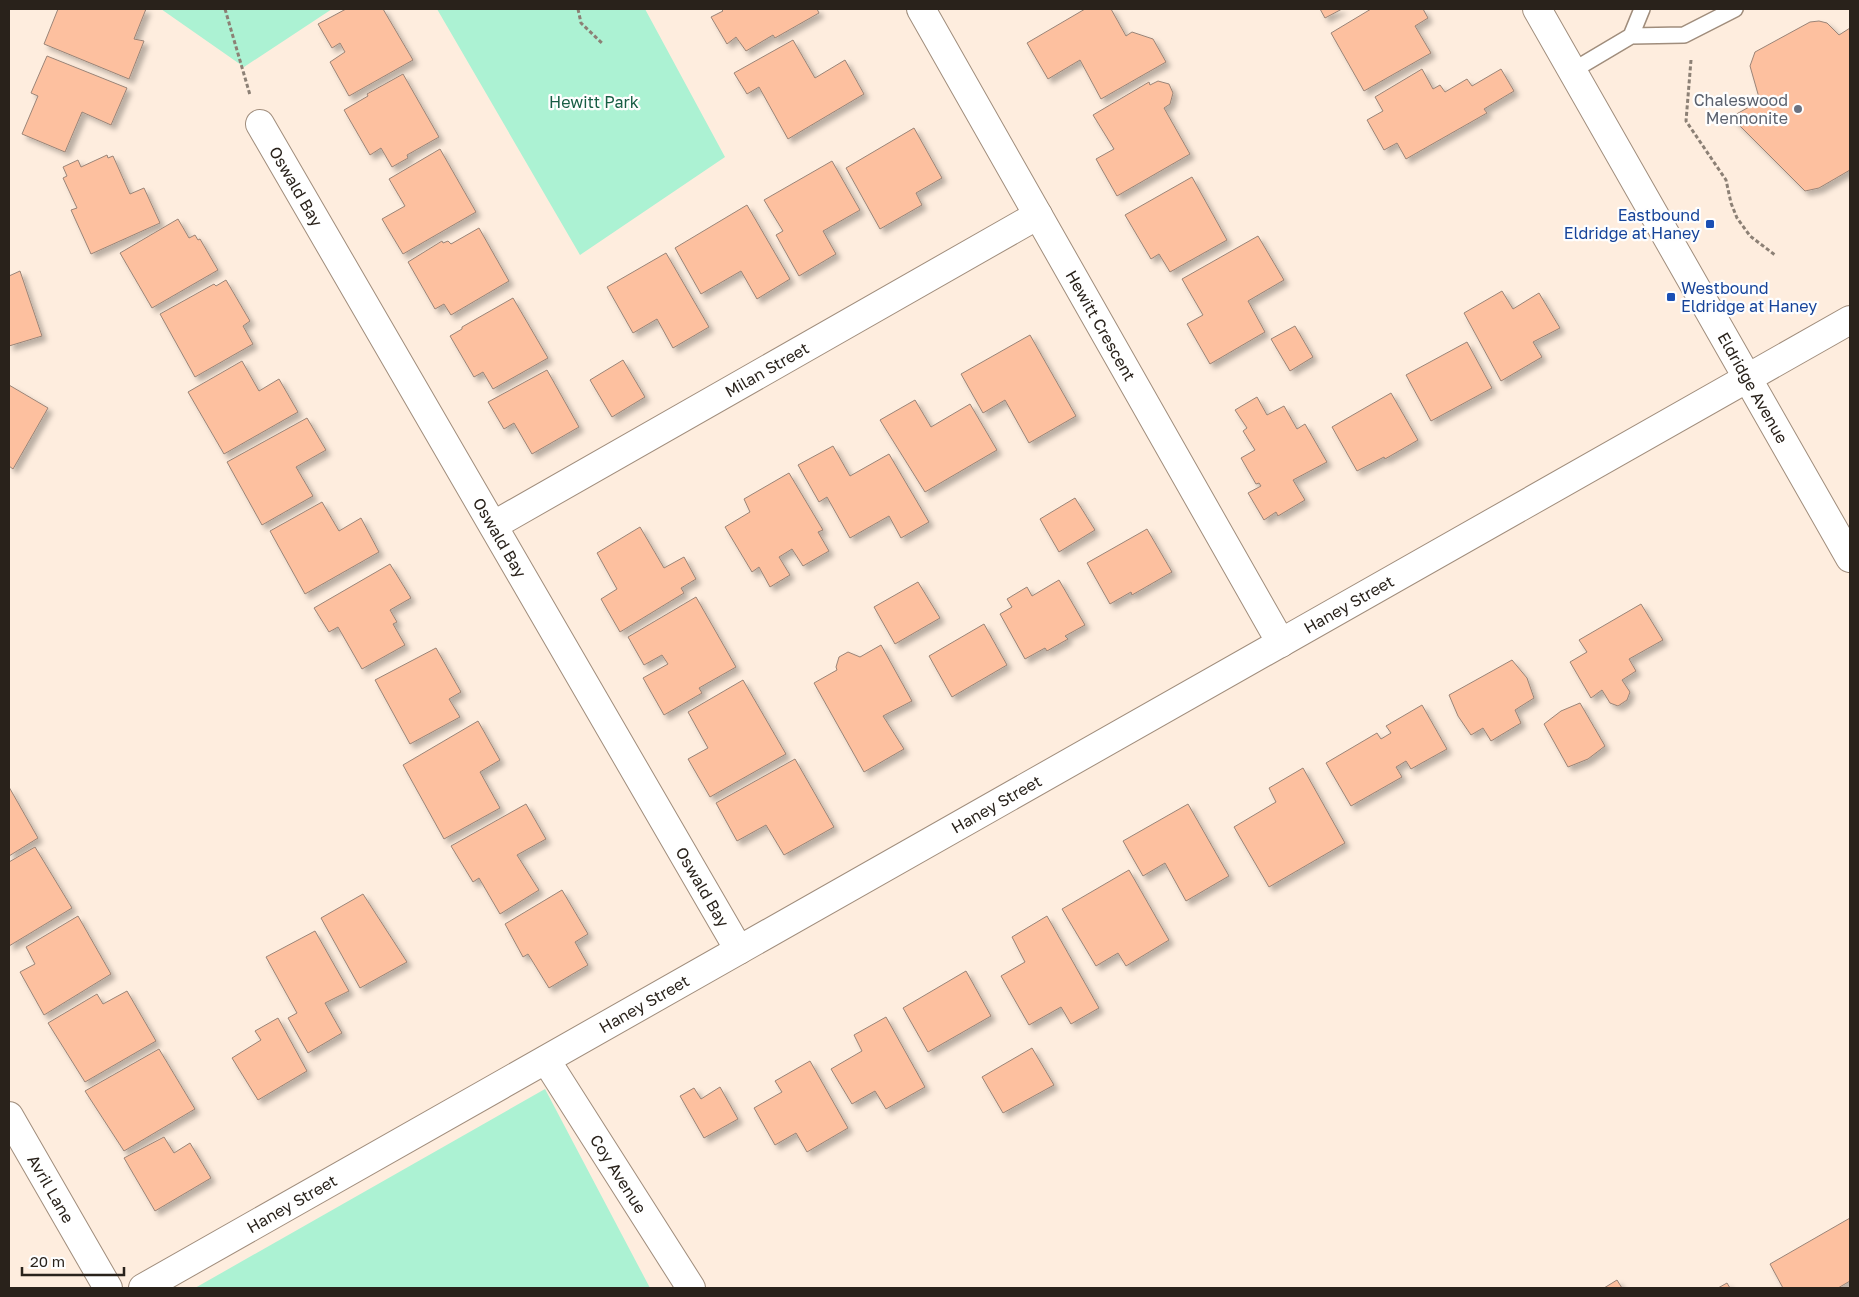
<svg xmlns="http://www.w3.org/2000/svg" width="1859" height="1297" font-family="'Golos Text',sans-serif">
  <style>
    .green { fill: #acf2d3 }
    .building { fill: #fdc09f; stroke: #9a8477; filter: url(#shadow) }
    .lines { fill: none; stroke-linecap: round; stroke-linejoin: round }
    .service-casing { stroke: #a08d7c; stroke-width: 18 }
    .minor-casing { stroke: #a08d7c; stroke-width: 30 }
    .tertiary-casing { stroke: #a08d7c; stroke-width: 30 }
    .path { stroke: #8c8075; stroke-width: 3; stroke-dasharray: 4 2.5; stroke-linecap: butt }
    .service { stroke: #fff; stroke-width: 15 }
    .minor { stroke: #fff; stroke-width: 28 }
    .tertiary { stroke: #fff; stroke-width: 28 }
    .worship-dot { fill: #6b7280; stroke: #fefefe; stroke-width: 2 }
    .transit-dot { fill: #1a4fb4; stroke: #fefefe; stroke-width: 2 }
    .labels { text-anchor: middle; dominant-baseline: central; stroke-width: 4.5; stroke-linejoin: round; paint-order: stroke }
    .worship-label { font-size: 16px; fill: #5b616d; stroke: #fefefe; text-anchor: end }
    .park-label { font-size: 16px; fill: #175d44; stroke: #fefefe }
    .street-label { font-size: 16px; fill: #29221b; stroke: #fefefe }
    .transit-label { font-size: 16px; fill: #164399; stroke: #fefefe; text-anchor: end }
  </style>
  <defs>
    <filter id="shadow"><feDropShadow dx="4.5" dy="4.5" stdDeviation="2.5" flood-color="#0004"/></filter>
  </defs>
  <rect width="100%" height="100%" fill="#feedde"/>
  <path class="green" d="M161,9H332L244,67Z
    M437,9H645L725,157L580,255Z
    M545,1089L650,1288H195Z"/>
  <path class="building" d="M58,9H146L134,39L144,41L129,79L44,44Z
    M346,9H383L413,60L349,96L330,62L345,52L340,43L332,48L318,24Z
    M721,9H817L819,13L775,38L773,35L746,51L736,37L727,44L711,17L723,11Z
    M1085,9H1111L1126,36L1132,32L1153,39L1166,62L1101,99L1080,60L1048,79L1027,43Z
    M1320,9H1342L1325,18Z
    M1371,9H1423L1428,18L1415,26L1431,53L1364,91L1331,33Z
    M1819,21L1827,23L1839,35L1850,28V170L1819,188L1805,191L1731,117L1760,101L1750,66L1755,52L1810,22Z
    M793,40L815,78L845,60L864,94L788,139L759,87L747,94L734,73Z
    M47,56L127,88L111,125L82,112L65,152L22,134L38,96L31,93Z
    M1422,69L1433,89L1440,85L1445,92L1467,79L1472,86L1501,69L1514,91L1484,109L1487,113L1406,159L1397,143L1384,150L1367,120L1383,111L1375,97Z
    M403,74L439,137L407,155L408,158L392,167L381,148L370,155L344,110L368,96L367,94Z
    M1158,81L1169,84L1173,93L1170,104L1164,108L1190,154L1117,196L1096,159L1114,149L1093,115L1149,82L1150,85Z
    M914,128L942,178L916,193L922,205L880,229L846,168Z
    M440,149L476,212L403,254L382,219L405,206L389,179Z
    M107,155L108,158L113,156L130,194L144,188L160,223L91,254L71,210L77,208L63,178L67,176L63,167L78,160L81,167Z
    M832,161L860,210L823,231L836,254L799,276L776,235L783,231L764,200Z
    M1192,177L1227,240L1170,272L1159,254L1151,259L1125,215Z
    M747,205L790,279L757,299L741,271L701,294L675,248Z
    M178,219L189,238L195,235L198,240L200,239L218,270L152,308L120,253Z
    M479,228L509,281L451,315L444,304L435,309L408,262L442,241L443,243L448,241L451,244Z
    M1258,236L1284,280L1248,301L1265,332L1210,364L1187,324L1203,315L1182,279Z
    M666,253L709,327L673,348L657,319L633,333L607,287Z
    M20,271L42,336L9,346V276Z
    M226,280L250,321L243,326L253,344L195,377L160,314L214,284L216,286Z
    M1502,291L1513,309L1539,293L1560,328L1533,342L1542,357L1501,381L1464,313Z
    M513,298L548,358L493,389L483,372L474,377L450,336L462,329V327Z
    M1295,326L1313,357L1290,371L1271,339Z
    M1030,335L1076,416L1029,443L1005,400L983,413L961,374Z
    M1467,342L1492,388L1431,421L1406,375Z
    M623,360L645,397L612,417L590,380Z
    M242,361L259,391L279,379L298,412L224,454L188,392Z
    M547,370L579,427L532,454L514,423L504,429L488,402Z
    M9,385L48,408L13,469L9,466Z
    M1391,393L1418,440L1385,459L1384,457L1357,471L1332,427Z
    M1257,397L1267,415L1284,406L1297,429L1305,424L1327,462L1293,480L1305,500L1278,516L1276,512L1264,520L1248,493L1261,486L1259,483L1256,484L1241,458L1255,450L1243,431L1247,428L1235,410Z
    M915,400L931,427L970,404L997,450L925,492L880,420Z
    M307,418L326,450L296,467L313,496L262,525L227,462Z
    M833,446L850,476L889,454L929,522L901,538L889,516L850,538L827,497L819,502L798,465Z
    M789,473L823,530L818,532L829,551L803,566L792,549L779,557L790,575L770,587L759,567L752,572L725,527L750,512L744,499Z
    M1075,498L1095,530L1059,552L1040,519Z
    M322,502L339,531L361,518L379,552L305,594L270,531Z
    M640,527L664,568L684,557L696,579L681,588L684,593L620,632L601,599L617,589L597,553Z
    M1147,529L1172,572L1132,595L1131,592L1110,604L1087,563Z
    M390,564L411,598L390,610L397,622L393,624L405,645L362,669L338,627L329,632L314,608Z
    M1059,580L1085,625L1065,636L1068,639L1047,651L1045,648L1025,659L1000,614L1012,607L1007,599L1027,587L1032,596Z
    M918,582L940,618L895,644L874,607Z
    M696,597L736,667L699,688L702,693L664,715L643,678L668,664L662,655L644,665L628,637Z
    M1641,604L1663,640L1629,659L1636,671L1622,680L1630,692L1627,700L1618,706L1610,703L1602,690L1591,698L1570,662L1587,652L1579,640Z
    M984,624L1007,665L952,697L929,656Z
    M881,645L912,701L883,716L904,749L864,772L814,683L837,670L836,667L839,657L848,652L860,657Z
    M436,648L461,692L449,699L460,717L410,744L375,680Z
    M1512,660L1527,678L1534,698L1515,710L1521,723L1491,741L1483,728L1471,735L1458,716L1449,695Z
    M743,680L786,754L710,797L688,759L708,748L688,712Z
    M1580,703L1605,746L1588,759L1568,767L1544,724L1561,711Z
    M1422,705L1447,749L1411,769L1406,761L1396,767L1402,777L1351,806L1326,763L1377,733L1381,739L1391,733L1386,726Z
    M478,721L500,760L480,772L500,808L444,839L403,765Z
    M795,759L834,827L784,855L766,825L737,841L716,803Z
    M1303,768L1345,843L1269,887L1234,827L1276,802L1269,788Z
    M9,787L38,838L9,856Z
    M526,804L546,839L517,855L539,890L500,914L479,878L473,882L451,846Z
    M1188,804L1229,876L1186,901L1165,863L1143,876L1123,841Z
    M35,847L72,908L9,946V862Z
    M1129,870L1169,940L1126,966L1118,953L1096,966L1062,909Z
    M562,890L588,934L575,942L588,965L549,988L528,954L523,957L505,924Z
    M363,894L407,962L360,988L321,918Z
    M78,916L111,974L44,1015L20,972L35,964L26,947Z
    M1047,916L1099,1008L1071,1024L1061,1007L1029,1025L1001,976L1025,962L1012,937Z
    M315,931L349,991L325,1003L342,1033L308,1053L288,1018L297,1013L266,957Z
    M966,971L991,1016L928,1052L903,1008Z
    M127,991L156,1041L85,1082L48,1023L97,994L103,1004Z
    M886,1017L925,1087L886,1109L875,1091L852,1104L831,1069L862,1051L854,1035Z
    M278,1018L307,1071L258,1100L232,1058L261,1040L255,1031Z
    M1032,1048L1054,1085L1003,1113L982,1077Z
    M159,1049L195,1109L124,1151L85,1091Z
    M810,1061L848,1128L807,1152L796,1133L775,1145L754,1108L782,1092L775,1081Z
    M720,1087L738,1119L704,1138L680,1096L694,1088L701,1099Z
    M164,1137L174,1153L190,1143L211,1178L155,1211L124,1158Z
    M1850,1218V1281L1838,1288H1783L1770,1264Z
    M1617,1280L1622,1288H1604Z
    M1727,1283L1730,1288H1718Z"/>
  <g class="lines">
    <defs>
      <path id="service" d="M1631,36L1684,35L1735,9
        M1572,71L1631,36L1642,9"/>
      <g id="minor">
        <path id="s1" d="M921,9L1281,643"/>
        <path id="s2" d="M260,124L739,950"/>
        <path id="s3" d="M494,525L1038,215"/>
        <path id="s4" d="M546,1060L691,1288"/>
        <path id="s5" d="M9,1116L108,1288"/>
        <path id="s6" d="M143,1288L1850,320"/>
      </g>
      <g id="tertiary">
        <path id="s7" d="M1537,9L1850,558"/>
      </g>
    </defs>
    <use href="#service" class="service-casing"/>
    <use href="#minor" class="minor-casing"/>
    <use href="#tertiary" class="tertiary-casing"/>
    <path class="path" d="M225,9L250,95
      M578,9L581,23L603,44
      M1691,60L1686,121L1726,180L1731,203L1737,218L1750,236L1775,255"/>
    <use href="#service" class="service"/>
    <use href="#minor" class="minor"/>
    <use href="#tertiary" class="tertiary"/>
  </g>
  <circle class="worship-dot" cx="1798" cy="109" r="5"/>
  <g class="transit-dot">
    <rect x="1705" y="219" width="10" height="10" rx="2.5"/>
    <rect x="1666" y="292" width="10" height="10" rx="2.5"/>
  </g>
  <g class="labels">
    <g class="worship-label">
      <text x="1788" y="100">Chaleswood<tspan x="1788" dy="18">Mennonite</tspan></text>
    </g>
    <g class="park-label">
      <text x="594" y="102">Hewitt Park</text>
    </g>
    <g class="street-label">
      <text stroke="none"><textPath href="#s2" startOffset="72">Oswald Bay</textPath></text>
      <text stroke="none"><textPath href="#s1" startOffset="364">Hewitt Crescent</textPath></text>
      <text stroke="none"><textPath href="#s3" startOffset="314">Milan Street</textPath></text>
      <text stroke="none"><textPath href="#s7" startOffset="436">Eldridge Avenue</textPath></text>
      <text stroke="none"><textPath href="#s2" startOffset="478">Oswald Bay</textPath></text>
      <text stroke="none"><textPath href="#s6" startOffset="1386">Haney Street</textPath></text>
      <text stroke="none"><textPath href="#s6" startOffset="981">Haney Street</textPath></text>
      <text stroke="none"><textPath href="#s2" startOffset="882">Oswald Bay</textPath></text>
      <text stroke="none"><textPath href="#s6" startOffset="576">Haney Street</textPath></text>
      <text stroke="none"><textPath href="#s4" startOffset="135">Coy Avenue</textPath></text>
      <text stroke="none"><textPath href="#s5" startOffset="84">Avril Lane</textPath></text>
      <text stroke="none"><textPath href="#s6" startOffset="171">Haney Street</textPath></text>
    </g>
    <g class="transit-label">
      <text x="1700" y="215">Eastbound<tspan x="1700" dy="18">Eldridge at Haney</tspan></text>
      <text x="1681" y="288" text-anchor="start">Westbound<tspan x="1681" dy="18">Eldridge at Haney</tspan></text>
    </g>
  </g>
  <rect width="1859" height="1297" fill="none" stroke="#29221b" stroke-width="20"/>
  <path d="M22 1267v8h102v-8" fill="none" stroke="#29221b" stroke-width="2.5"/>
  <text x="30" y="1267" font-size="15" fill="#29221b" stroke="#fefefe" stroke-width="4" paint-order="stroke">20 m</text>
</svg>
